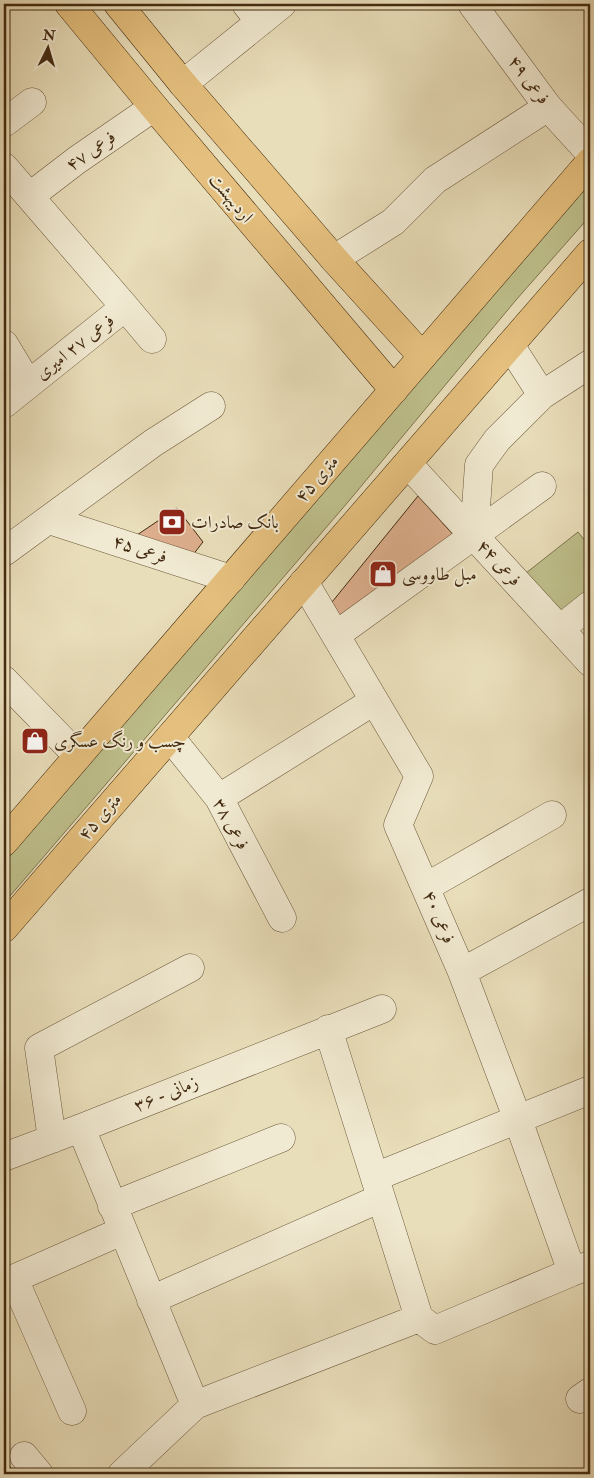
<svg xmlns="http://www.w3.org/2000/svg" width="594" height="1478" font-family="'IM FELL Double Pica',Amiri,serif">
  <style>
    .green { fill: #bebf8b; stroke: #80754e }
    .building { fill: #deaf8e; stroke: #432b11 }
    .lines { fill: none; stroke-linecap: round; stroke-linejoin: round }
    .minor-casing { stroke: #6c583b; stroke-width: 29 }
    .major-casing { stroke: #432b11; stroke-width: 29 }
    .minor { stroke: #f1ead2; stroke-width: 28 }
    .major { stroke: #e4bf7d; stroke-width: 28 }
    .labels { text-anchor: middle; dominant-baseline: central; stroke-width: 4; stroke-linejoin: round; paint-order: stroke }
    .street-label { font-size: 18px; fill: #432b11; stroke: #f1ead2 }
    .poi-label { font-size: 18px; fill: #432b11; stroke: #f1ead2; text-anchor: start }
  </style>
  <rect width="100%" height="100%" fill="#e9deba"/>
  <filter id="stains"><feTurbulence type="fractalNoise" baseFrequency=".004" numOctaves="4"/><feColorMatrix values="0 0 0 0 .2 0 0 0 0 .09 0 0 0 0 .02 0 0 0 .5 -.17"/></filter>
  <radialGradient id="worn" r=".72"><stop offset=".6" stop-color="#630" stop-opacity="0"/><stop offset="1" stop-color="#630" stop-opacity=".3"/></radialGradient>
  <path class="green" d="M590,183V216L516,300L348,502L4,903V863Z
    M578,532L590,547V589L558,614L526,573Z"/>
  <path class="building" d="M418,496L458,540L343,622L328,607Z
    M177,508L203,542L192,556L137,535Z
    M4,1460L16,1474H4Z"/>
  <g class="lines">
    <defs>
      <path id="minor" d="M246,4L260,22
        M472,4L548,107L590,153
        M183,84L282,4
        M4,123L32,102
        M4,167L125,307L4,404
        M30,196L77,160L154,107
        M334,259L393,222L435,180L548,107
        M125,307L152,339
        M4,344L28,384
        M510,345L542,395L590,364
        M408,464L590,662
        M49,520L231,579
        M474,536L479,465L497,440L542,395
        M4,552L153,443L211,406
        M304,582L419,776L398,825L462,972L518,1120L572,1272
        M560,629L590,605
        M336,635L542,486
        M4,680L78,756
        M170,737L219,798L282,918
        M219,798L374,701
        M426,887L552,815
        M462,972L590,902
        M328,1029L419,1318L435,1330L572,1272L590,1265
        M81,1128L195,1405
        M52,1139L39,1048L190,968
        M4,1157L81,1128L382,1009
        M375,1177L590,1090
        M112,1206L281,1138
        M14,1279L72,1411
        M4,1283L122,1231
        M151,1300L381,1198
        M580,1399L590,1392
        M24,1456L39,1474
        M122,1474L195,1405L419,1318"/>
      <path id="major" d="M69,4L154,107L394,390
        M118,4L183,84L334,259L422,356
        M4,842L590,162
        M4,928L590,253"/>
    </defs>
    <use href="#minor" class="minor-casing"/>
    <use href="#major" class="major-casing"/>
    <use href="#minor" class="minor"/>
    <use href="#major" class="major"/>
  </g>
  <defs>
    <symbol id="bank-square" viewBox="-11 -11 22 22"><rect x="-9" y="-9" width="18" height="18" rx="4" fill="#8f2418" stroke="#f1ead2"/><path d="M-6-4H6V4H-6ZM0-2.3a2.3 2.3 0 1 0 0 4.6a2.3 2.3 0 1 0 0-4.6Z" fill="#fff"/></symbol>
    <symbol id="shop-square" viewBox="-11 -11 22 22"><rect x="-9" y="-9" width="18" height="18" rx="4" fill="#8f2418" stroke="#f1ead2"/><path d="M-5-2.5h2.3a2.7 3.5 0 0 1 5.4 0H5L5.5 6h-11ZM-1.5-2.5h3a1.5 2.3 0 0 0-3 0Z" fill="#fff"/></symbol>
  </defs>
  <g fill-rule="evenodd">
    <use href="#bank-square" x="156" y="506" width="32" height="32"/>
    <use href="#shop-square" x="367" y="558" width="32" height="32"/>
    <use href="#shop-square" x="19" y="725" width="32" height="32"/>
  </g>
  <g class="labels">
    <g class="street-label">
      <text transform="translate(529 80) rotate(53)">فرعی ۴۹</text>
      <text transform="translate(91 151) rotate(-35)">فرعی ۴۷</text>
      <text transform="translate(231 198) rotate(50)">اردیبهشت</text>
      <text transform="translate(75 347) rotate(-38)">فرعی ۲۷ امیری</text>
      <text transform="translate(317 479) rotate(-49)">۴۵ متری</text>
      <text transform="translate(140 549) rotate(18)">فرعی ۴۵</text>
      <text transform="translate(499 563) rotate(47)">فرعی ۴۴</text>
      <text transform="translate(100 817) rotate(-49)">۴۵ متری</text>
      <text transform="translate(231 824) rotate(61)">فرعی ۳۸</text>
      <text transform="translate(439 917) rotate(67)">فرعی ۴۰</text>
      <text transform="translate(166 1094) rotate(-22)">۳۶ - زمانی</text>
    </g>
    <g class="poi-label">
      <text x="191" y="522">بانک صادرات</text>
      <text x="402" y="574">مبل طاووسی</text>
      <text x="54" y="741">چسب و رنگ عسگری</text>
    </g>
  </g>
  <rect width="594" height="1478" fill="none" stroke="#e9deba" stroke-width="20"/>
  <rect x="5" y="5" width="584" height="1468" fill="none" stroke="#432b11" stroke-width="2.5"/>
  <rect x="10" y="10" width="574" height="1458" fill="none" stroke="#432b11"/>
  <g transform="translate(48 48) rotate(5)" stroke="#f1ead2" stroke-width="4" paint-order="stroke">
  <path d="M0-4L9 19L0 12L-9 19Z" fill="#432b11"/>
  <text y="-8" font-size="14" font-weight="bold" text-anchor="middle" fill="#432b11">N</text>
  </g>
  <rect width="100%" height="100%" filter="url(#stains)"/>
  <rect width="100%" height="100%" fill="url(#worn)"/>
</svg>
